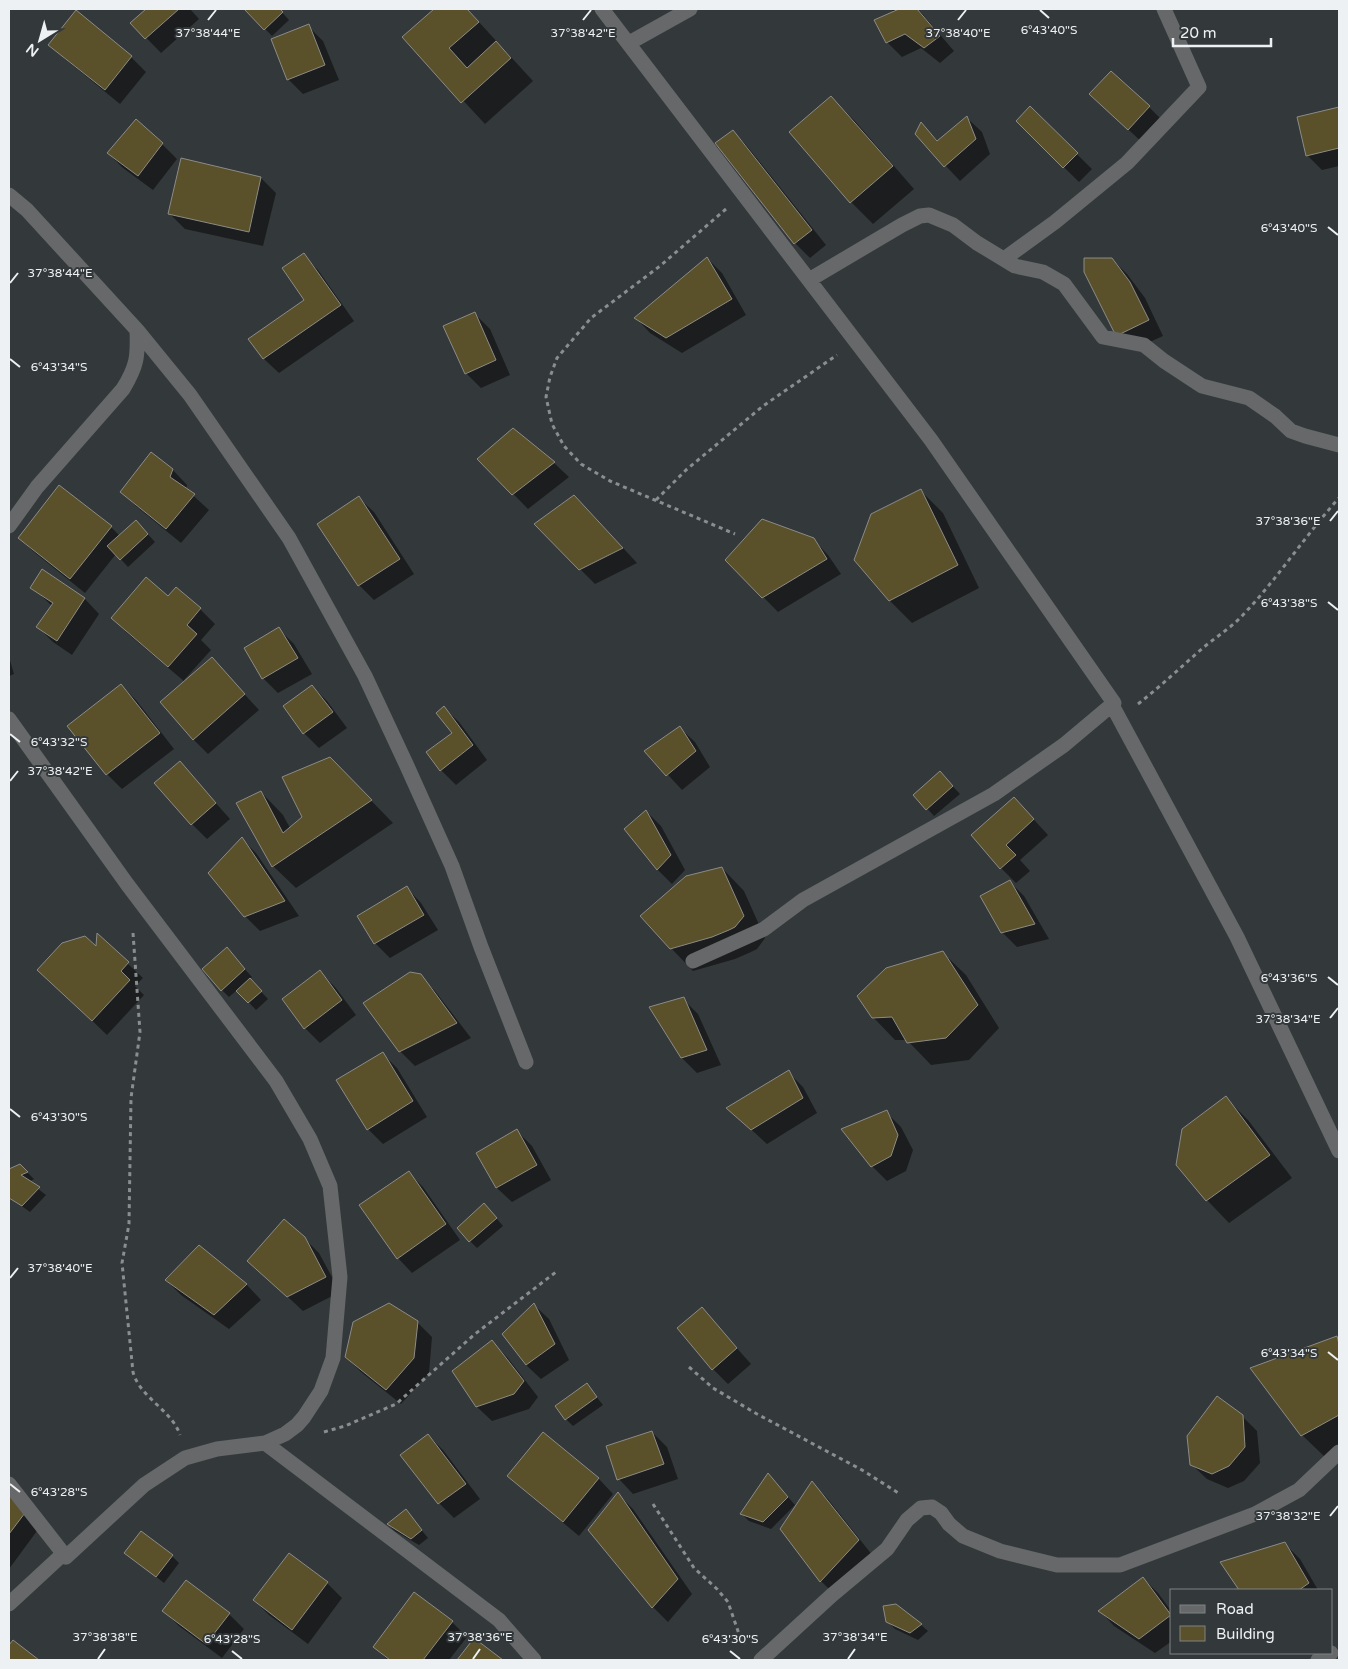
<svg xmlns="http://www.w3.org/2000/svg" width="1348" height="1669" font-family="'Varela Round',sans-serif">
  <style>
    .shadow { fill: #0007 }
    .building { fill: #5a512b; stroke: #8c8b86 }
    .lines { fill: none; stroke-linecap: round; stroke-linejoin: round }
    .path { stroke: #8a8e90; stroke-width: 3; stroke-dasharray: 4 4; stroke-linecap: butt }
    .street { stroke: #666869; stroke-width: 15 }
    .ticks { fill: none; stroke: #eef1f3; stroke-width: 2 }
    .ticks-label { font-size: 12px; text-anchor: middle; fill: #eef1f3; stroke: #33383a; stroke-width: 4; stroke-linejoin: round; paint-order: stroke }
  </style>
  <rect width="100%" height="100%" fill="#33383a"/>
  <path class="shadow" d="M148,9H190L199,19L161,53L132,23Z
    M246,9H279L289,20L272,36Z
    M436,9H467L533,81L485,124L404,37Z
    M891,9H918L954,51L940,63L921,48L902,57L887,42L894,12Z
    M76,12L131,57L146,72L120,104L65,59L50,45Z
    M308,26L323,41L339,80L303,94L288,79Z
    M831,98L854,120L914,189L873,224L851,202Z
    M1149,107L1164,122L1144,144L1106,109Z
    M1030,108L1092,169L1079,182L1017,121Z
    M1339,109V166L1322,170L1307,155L1299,118Z
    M967,118L982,132L990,154L960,181L916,134L921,124L938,141Z
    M733,131L747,146L826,245L810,258L795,243Z
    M162,144L177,159L153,190L123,168L108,153Z
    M261,178L276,193L263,246L185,229L170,214Z
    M303,255L318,270L354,321L279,373L264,359L306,300Z
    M707,258L722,273L746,315L682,353L650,333L636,318Z
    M1112,259L1127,274L1145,298L1163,336L1132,350L1117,336Z
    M475,314L490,329L510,375L481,388L466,373Z
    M513,430L554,463L569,477L528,509L479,459Z
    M172,469L187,485L186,489L209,510L181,543L137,507L122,492Z
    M60,487L111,527L120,536L143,529L155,542L128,567L116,554L85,593L34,552L19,538Z
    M921,491L943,513L979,588L912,623L890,601Z
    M359,498L374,512L414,574L374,600L359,585Z
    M589,511L637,563L595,584L536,525Z
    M813,539L828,555L841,574L778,612L727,560Z
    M43,571L85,599L99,614L72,655L53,642L38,627L52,606L32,587Z
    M168,598L200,609L215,624L201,640L211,650L184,680L186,682L212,659L259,710L208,754L193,739L185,682L127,633L113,618Z
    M279,629L294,644L312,674L278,693L263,678Z
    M9,657L14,674L9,676Z
    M121,685L136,700L174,749L122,789L107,774Z
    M312,686L327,701L347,728L319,748L304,733L284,707Z
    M444,708L459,722L487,760L456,785L441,770L454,734Z
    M680,728L695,742L710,767L682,790L646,751Z
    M180,763L230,819L207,839L192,824Z
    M940,773L960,794L934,816L915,795Z
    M352,781L393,823L296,888L273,866L261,792L283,815L290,828Z
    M1014,798L1048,835L1020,860L1030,871L1016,883L1001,868Z
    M646,811L661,826L685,870L672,884L657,869Z
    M242,839L256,853L299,916L260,931L245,916Z
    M722,868L744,891L765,938L757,949L751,952L735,959L693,971L671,948Z
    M1009,881L1024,896L1049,939L1017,947L1002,932Z
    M407,888L421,903L438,930L390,958L375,943Z
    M98,936L143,978L135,986L144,995L107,1035L54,984L98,949Z
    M943,953L966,975L999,1028L969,1060L931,1065L907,1040H895L873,1017Z
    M231,954L252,977L249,979L268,999L256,1010L237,990L229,997L222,990Z
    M320,972L335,987L356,1015L320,1043L305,1028Z
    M420,976L435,991L471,1038L415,1066L400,1051Z
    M683,999L698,1014L721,1065L697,1073L682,1058Z
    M382,1053L397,1068L427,1117L383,1144L368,1129Z
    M788,1072L803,1087L817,1113L767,1144L743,1122Z
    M1226,1098L1248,1120L1292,1178L1229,1223L1207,1200Z
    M886,1112L901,1127L913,1150L906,1171L887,1181L872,1166Z
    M517,1131L532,1146L551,1180L512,1202L497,1188Z
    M20,1165L34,1179L29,1182L46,1195L30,1212L9,1197V1170Z
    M408,1172L423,1187L460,1240L412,1273L398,1258Z
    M491,1212L503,1226L477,1248L470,1241Z
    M304,1238L319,1253L340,1292L303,1311L249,1261Z
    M199,1247L247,1285L261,1300L229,1329L181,1295L166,1280Z
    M534,1305L549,1319L569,1360L541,1379L526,1365Z
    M702,1309L751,1364L728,1384L713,1369Z
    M417,1322L432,1337L429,1373L401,1404L361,1372L346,1357Z
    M1336,1337L1339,1340V1449L1325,1457L1302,1435Z
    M492,1342L507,1357L538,1397L529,1409L492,1421L476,1406Z
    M587,1385L603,1405L573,1426L566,1419Z
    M1242,1416L1257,1431L1260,1463L1244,1481L1228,1488L1207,1479L1191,1464Z
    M652,1432L667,1447L678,1479L633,1494L619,1479Z
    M543,1434L599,1479L613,1494L579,1536L524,1490L509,1476Z
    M428,1435L443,1450L480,1499L454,1518L439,1503L402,1455Z
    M775,1482L795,1505L771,1529L749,1521L742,1514Z
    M812,1483L827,1498L873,1556L836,1596L821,1581Z
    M9,1489L45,1520L9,1569Z
    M618,1494L633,1509L692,1594L668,1622L653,1607Z
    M406,1511L428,1538L419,1545L395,1531L388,1524Z
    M1285,1544L1300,1559L1318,1590H1241L1222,1563Z
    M126,1553L172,1556L179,1563L164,1583Z
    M289,1554L327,1583L342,1598L308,1644L269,1615L254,1600Z
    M1143,1578L1158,1593L1172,1612V1641L1155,1653L1114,1626L1100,1611Z
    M164,1611L229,1614L244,1629L222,1658L179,1626Z
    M452,1622L467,1637L449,1660H388L374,1647Z
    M888,1622L921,1625L928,1631L918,1640L895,1629Z"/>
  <path class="building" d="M146,9H179L145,39L130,23Z
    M244,9H280L283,12L264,30Z
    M434,9H467L479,22L449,48L467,68L496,41L511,58L461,103L402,37Z
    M899,9H917L940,36L924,48L905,34L886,43L874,20Z
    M76,10L132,56L105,90L48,45Z
    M309,24L325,65L287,80L271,39Z
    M1111,71L1150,106L1128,130L1089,94Z
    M831,96L893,166L850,203L789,132Z
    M1030,106L1078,153L1063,168L1016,121Z
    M1339,107V148L1306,156L1297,117Z
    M967,116L976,139L944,167L915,134L921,122L937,141Z
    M136,119L163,143L138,176L107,153Z
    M733,130L812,230L794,244L715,143Z
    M181,158L261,177L249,232L168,214Z
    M304,253L341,305L263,359L248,339L304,300L282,268Z
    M707,257L732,299L666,338L634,318Z
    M1084,258H1112L1130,282L1149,320L1116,336L1084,272Z
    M475,312L496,360L465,374L443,326Z
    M513,428L555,462L512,495L477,459Z
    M151,452L173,469L170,477L195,494L166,529L120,492Z
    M59,485L112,526L70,579L18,538Z
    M921,489L958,565L889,601L854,560L871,514Z
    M574,495L623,548L579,570L534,524Z
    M359,496L400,559L358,586L317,524Z
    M762,519L814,538L827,559L762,598L725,560Z
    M136,520L148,534L120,560L107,546Z
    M42,569L85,598L57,641L36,627L53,603L30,588Z
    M146,577L168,596L176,587L201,608L187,625L197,634L168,667L111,618Z
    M279,627L298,658L262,679L244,648Z
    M212,657L245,694L193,740L160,702Z
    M121,684L160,733L106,775L67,726Z
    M312,685L333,712L303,734L283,706Z
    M444,706L473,745L440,771L426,752L452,733L436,713Z
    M680,726L696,751L666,776L644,751Z
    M330,757L372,800L272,867L236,803L261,791L283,833L302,817L282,777Z
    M180,761L216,803L191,825L154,783Z
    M940,771L953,786L926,810L913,795Z
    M1014,797L1034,819L1006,845L1016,855L1000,869L971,835Z
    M646,810L671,855L657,870L624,829Z
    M242,837L285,901L244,917L208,873Z
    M722,867L744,916L735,927L729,930L712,937L670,949L640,916L686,876Z
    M1010,880L1035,924L1001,933L980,896Z
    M407,886L424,915L374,944L357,916Z
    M97,933L129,962L121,971L130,980L92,1021L37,970L62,943L85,936L96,946Z
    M227,947L245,969L221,991L202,969Z
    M943,951L978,1005L946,1038L907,1043L892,1017L872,1018L857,996L886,968Z
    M320,970L342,1000L304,1029L282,999Z
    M410,972L421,974L457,1023L399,1052L363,1003Z
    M250,978L262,991L248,1003L236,991Z
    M684,997L707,1050L681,1058L649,1007Z
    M383,1052L413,1101L367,1130L336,1080Z
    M789,1070L803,1098L751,1130L726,1108Z
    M1226,1096L1270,1155L1206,1201L1176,1165L1182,1129Z
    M887,1110L898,1135L891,1156L871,1167L841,1129Z
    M517,1129L537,1165L496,1188L476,1153Z
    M20,1164L28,1172L21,1175L40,1187L22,1206L9,1198V1169Z
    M409,1171L446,1224L397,1259L359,1205Z
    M484,1203L497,1218L469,1242L457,1228Z
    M284,1219L305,1237L326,1277L287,1297L247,1261Z
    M199,1245L247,1284L214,1315L165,1280Z
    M389,1303L418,1321L414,1358L386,1390L345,1357L353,1322Z
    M534,1303L555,1344L526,1365L502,1334Z
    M702,1307L737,1348L712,1370L677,1328Z
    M1337,1336L1339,1344V1415L1301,1436L1250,1368Z
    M492,1340L524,1381L514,1394L476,1407L452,1371Z
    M587,1383L597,1397L565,1420L555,1406Z
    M1217,1396L1243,1415L1245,1447L1229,1466L1212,1474L1190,1465L1187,1436Z
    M652,1431L664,1464L617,1480L606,1446Z
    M543,1432L599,1478L563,1522L507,1476Z
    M428,1434L466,1484L438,1504L400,1455Z
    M768,1473L788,1497L763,1522L740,1514Z
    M812,1481L859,1540L820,1582L780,1529Z
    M9,1488L31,1505L9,1534Z
    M618,1492L678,1579L652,1608L588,1530Z
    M406,1509L422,1530L411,1539L387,1524Z
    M141,1531L173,1555L156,1577L124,1553Z
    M1285,1542L1309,1583L1299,1590H1239L1220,1562Z
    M289,1553L328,1582L292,1630L253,1600Z
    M1143,1577L1171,1615L1139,1639L1098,1611Z
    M186,1580L230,1613L206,1644L162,1611Z
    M414,1592L453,1621L423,1660H390L373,1647Z
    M896,1604L922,1624L910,1633L886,1622L883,1606Z
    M474,1638L503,1660H457Z
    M13,1640L39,1660H9V1645Z"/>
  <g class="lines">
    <path class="path" d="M726,209L660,266L591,318L557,358L550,377L546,397L552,424L564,446L581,464L610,481L735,534
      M656,500L686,470L763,406L837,355
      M1138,704C1161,686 1182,666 1204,647C1216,637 1229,629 1240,618C1276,581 1304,537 1339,498
      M133,933L140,1032L131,1098L129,1224L122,1263L133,1372C140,1398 172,1410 180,1435
      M689,1367L713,1388L757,1414L862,1470L900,1494
      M324,1432L345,1426L396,1404L475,1334L556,1272
      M653,1504L694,1568L717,1589L728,1602L740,1637L745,1644"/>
    <path class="street" d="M602,9L931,440L1114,703L1112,705L1237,937L1339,1151
      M629,43L690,9
      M9,195L27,210L137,330C138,357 137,366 123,389L37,487L9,526
      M1004,259L1055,222L1127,163L1199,87L1164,9
      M809,280L902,225L920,216L929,215L953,225L977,243L1015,266L1043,272L1064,284L1103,337L1144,345L1164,361L1202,386L1249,398L1275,416L1291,431L1305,436L1339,445
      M137,330L190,395L289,538L365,676L407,766L452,866L481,947L526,1062
      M9,719L127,884L276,1081L310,1139L330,1186L340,1277L333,1358L321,1391L304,1417L297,1425L285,1434L265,1443
      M693,961L764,929L803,900L994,794L1064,745L1114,703
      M9,1484L66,1557
      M9,1604L62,1555L66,1557L144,1485L185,1458L217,1449L265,1443L499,1620L534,1660
      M761,1660L832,1595L887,1549L907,1520L921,1508L932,1507L941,1513L949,1524L963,1536L1000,1551L1057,1565H1120L1255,1514L1299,1490L1339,1452
      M1318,1660L1331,1653"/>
  </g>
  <path class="ticks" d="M1040,10L1049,18M208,20L216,10M583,20L591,10M958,20L966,10M1328,227L1338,235M10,283L18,273M10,359L20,367M1330,521L1338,511M1328,602L1338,610M10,734L20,742M10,781L18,771M1328,977L1338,985M1330,1018L1338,1008M10,1109L20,1117M10,1278L18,1268M1328,1352L1338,1360M10,1484L20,1492M1330,1516L1338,1506M232,1651L242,1659M730,1651L740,1659M98,1659L105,1649M473,1659L480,1649M848,1659L855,1649"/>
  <g class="ticks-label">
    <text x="1049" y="34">6°43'40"S</text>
    <text x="208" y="37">37°38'44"E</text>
    <text x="583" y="37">37°38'42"E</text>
    <text x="958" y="37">37°38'40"E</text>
    <text x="1289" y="232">6°43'40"S</text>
    <text x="60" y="277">37°38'44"E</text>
    <text x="59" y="371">6°43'34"S</text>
    <text x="1288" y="525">37°38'36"E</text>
    <text x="1289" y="607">6°43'38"S</text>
    <text x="59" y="746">6°43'32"S</text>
    <text x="60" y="775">37°38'42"E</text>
    <text x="1289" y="982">6°43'36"S</text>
    <text x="1288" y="1023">37°38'34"E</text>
    <text x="59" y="1121">6°43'30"S</text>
    <text x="60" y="1272">37°38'40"E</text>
    <text x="1289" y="1357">6°43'34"S</text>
    <text x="59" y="1496">6°43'28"S</text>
    <text x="1288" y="1520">37°38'32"E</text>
    <text x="105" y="1641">37°38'38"E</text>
    <text x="480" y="1641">37°38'36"E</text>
    <text x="855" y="1641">37°38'34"E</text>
    <text x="232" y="1643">6°43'28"S</text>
    <text x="730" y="1643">6°43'30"S</text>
  </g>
  <rect width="1348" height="1669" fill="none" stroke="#eef1f3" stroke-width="20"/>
  <rect x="1170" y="1589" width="162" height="65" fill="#33383a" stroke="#7e8284"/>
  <rect x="1180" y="1605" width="25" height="8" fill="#666869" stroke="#7e8284"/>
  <text x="1216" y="1614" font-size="15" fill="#eef1f3">Road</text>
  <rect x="1180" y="1626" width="25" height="15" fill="#5a512b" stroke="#7e8284"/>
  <text x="1216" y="1639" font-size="15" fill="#eef1f3">Building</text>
  <g transform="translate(40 40) rotate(217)" stroke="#33383a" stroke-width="4" paint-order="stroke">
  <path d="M0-4L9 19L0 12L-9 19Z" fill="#eef1f3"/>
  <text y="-8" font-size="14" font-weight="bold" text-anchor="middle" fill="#eef1f3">N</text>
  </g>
  <path d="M1173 38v8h98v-8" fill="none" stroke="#eef1f3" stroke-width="2.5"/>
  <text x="1180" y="38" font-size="15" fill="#eef1f3" stroke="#33383a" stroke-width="4" paint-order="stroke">20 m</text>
</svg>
